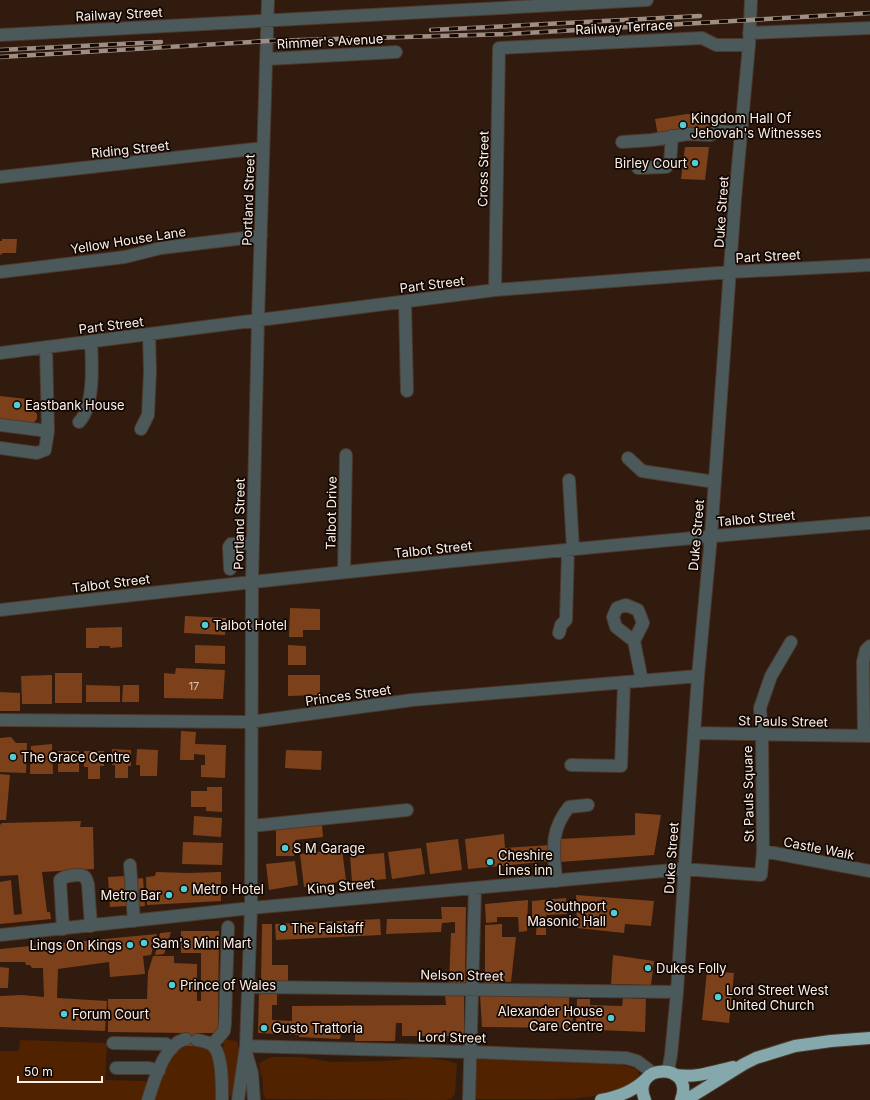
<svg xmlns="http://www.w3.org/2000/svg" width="870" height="1100" font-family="Inter,sans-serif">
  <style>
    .green { fill: #512200 }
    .building { fill: #7c411a }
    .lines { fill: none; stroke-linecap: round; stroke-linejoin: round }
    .minor-casing { stroke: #4d392c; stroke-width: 14 }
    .highway-casing { stroke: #4d392c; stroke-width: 14 }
    .minor { stroke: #4b595a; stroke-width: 12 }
    .highway { stroke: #84a8ab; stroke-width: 12 }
    .rail-casing { stroke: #a08e83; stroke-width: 4.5 }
    .rail { stroke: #110804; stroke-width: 3; stroke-dasharray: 9; stroke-linecap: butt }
    .poi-dot { fill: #52ccd6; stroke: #110804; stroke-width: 1.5 }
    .labels { text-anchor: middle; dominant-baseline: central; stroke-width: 3.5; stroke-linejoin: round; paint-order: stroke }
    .number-label { font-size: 11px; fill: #dec4b3 }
    .street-label { font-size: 13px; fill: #feefe6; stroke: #110804 }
    .poi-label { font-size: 13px; fill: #feefe6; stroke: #110804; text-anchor: start }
  </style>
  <rect width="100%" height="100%" fill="#301b0e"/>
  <path class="green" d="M223,1039L237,1041L240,1054L235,1096L224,1097Z
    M20,1040L107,1043L105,1080L144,1081L152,1086L148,1100H0V1051H19Z
    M186,1046C192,1046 199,1045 204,1048C222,1056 217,1084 217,1100H153C160,1082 165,1054 186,1046Z
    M271,1057H300L332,1062L385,1061L424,1057L449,1061L457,1064L455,1094L451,1099L445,1100L266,1099L263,1093V1080L260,1072L259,1063Z
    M476,1059L622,1065L637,1069L639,1075C623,1100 559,1100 530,1099C512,1099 493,1099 475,1099Z"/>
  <path class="building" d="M687,114L710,115L709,132L658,136L655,119Z
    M685,147H709L705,180L681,179Z
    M2,239H17L16,253H2V255L0,254V241H2Z
    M0,396L35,400L33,410L37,414V419L32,424L0,420Z
    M290,608L320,609V630H303V637H289Z
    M185,616L226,618L225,635L184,633Z
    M122,627V647L110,648V646H99V648H86V628Z
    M195,645L225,646V664L195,663Z
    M288,645L306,646V665H288Z
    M176,668L225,670L223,699L164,698V673L175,674Z
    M55,673H82V703H55Z
    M52,675V704H22L21,676Z
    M288,675H320V695L288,696Z
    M86,685L120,686V702H86Z
    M123,685H139V702H122Z
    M0,692L20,693V711H0Z
    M181,731L196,732L195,744L226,745L225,778L201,777V765H205V755L194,754V760H180Z
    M11,737L16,743H27L26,773L0,772V738Z
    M52,744L53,774H30L31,746Z
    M112,749L131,750V766H128V778H115V765H112Z
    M137,749L158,750L157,776H140V765H136Z
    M286,750L322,751L321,770L285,768Z
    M58,751H79V772H58Z
    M84,751H104V766H100V779H88V767H84Z
    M0,774L10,775L6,820H0Z
    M207,787H222V812L206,811V807H191V791H207Z
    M635,813L661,815L654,855L560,862L559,839L635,835Z
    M194,816L222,818L221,837L193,835Z
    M81,821L80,827H93L94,869L42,872L47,912H50L51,919L0,924V882L11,880L14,915L22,914L18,875L0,876V825L2,823Z
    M322,825L323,837L295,840L294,856H276V830Z
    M504,834L505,848L551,845V861L468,869L465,839Z
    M458,839L462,870L430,874L426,843Z
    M183,842L223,843L222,865L182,864Z
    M421,848L425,874L392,879L388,852Z
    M342,849L346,881L304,887L300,854Z
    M384,853L386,879L352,882L350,856Z
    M295,861L298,885L269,890L266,864Z
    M156,872L187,873L221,872V901L147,905L146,877L155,876Z
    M125,876L127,906L110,907L108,877Z
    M143,878L145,906L135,907L134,879Z
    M576,895L654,901L651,926L625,924L624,933L577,928Z
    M566,898L567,914L546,915V935H536L537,918L532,919V901Z
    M528,900L527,931L519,932L518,917H497V922L486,923L485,904Z
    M441,907H466L465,984H449L451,933H455V922L442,923L441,932L386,934L387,919H442Z
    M380,919L381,935L276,940L275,924Z
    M262,924H272V965H288V982L261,981Z
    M502,924V937H516L511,982L499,981V986L485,985V925Z
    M181,931H219L218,1031L215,1033H197V1046H186V1033L108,1032V999H147L148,972L153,956H174V963L197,964V1001H201V953H181Z
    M171,932L164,954L155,955L160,933Z
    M157,934L151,955L143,956L145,974L110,977L109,962L58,969L57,998L107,1001L105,1031L0,1027V996L22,995L44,997L43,968H32L30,965H26L25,962H0V949Z
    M613,955L654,961L651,985L611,984Z
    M0,967L9,968L8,988H0Z
    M707,971L734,973L729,1023L702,1020Z
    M259,993H277V1005H272V1020L292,1021V1006L446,1005L445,995H464V1036H402V1023H396L395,1041H355V1027L342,1028L340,1039L299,1037V1035L258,1033Z
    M480,995L569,997V1015H573L572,1028L482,1027Z
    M623,998L646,999L645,1032L576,1029L577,999H590V1005L622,1006Z"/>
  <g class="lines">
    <defs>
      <path id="minor" d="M749,33L870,28
        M0,35L647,0
        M267,59L396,52
        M622,142L652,140L688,134L710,135L719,131L741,133
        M638,168L666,167L670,163L672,136
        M0,177L263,148
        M0,272L125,257L161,248L261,236
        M495,290L499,48L702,38L716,45H749
        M405,302L407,391
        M0,353L495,290L731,272L870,265
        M79,422C95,406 92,362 91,341
        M0,425L48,431
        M141,429L148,415L150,371L149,334
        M0,448L37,453L45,450L48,431L46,347
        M628,458L642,471L648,472L715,482
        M569,480L573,549
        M230,569L229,547L231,544L253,543
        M344,572L346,455
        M0,610C290,577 579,546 870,523
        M559,633L561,625L566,620L568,550
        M634,641L643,623L638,610L626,605L617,608L613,617L616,627L634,641L642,681
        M0,720L250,722L412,700L698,676
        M695,733L870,736
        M864,736L863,662L866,650L870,646
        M571,765L621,766L624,683
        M251,826L407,810
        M763,851L870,871
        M130,865L134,921
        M556,881C554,850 549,832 569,807L588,805
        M63,929L60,880C63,876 81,873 85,877C87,879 87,882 88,884L91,926
        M0,935L251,908L684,869L761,875L763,851L762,734L760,708L771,676L791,642
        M248,987L677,992
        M197,1040C202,1041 208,1042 212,1045C223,1053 222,1087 222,1100
        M113,1043L166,1044L172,1048
        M212,1045L224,1031L225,1023L228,927
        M246,1046L471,1052L626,1058L637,1061L653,1073
        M247,1056L252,1073L254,1100
        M116,1068H149L159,1071
        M668,1071L671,1055L677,992L685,863L698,676L711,536L735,199L749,45L751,0
        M148,1100C153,1084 162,1053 177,1043C179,1041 183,1040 186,1039
        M238,1100L246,1046L251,908L252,581L258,320L268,0
        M469,1100L475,888"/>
      <path id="highway" d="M675,1075C697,1078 712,1072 733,1067
        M601,1100C618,1097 634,1091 646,1079
        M645,1100C629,1063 696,1061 681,1100
        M686,1100L744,1064L756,1058L795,1046L831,1041L870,1038"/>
    </defs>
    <use href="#minor" class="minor-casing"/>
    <use href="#highway" class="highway-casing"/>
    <use href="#minor" class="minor"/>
    <use href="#highway" class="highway"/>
    <defs>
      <path id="rail" d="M431,30L700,16
        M0,50L161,42
        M0,57L267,41L508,34L870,13"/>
    </defs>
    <use href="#rail" class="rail-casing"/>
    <use href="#rail" class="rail"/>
  </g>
  <g class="poi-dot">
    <circle cx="683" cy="125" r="4"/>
    <circle cx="695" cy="163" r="4"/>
    <circle cx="17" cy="405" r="4"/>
    <circle cx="205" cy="625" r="4"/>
    <circle cx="13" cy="757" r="4"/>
    <circle cx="285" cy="848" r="4"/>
    <circle cx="490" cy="862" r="4"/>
    <circle cx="184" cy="889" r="4"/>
    <circle cx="169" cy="895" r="4"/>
    <circle cx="614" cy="913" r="4"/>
    <circle cx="283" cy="928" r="4"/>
    <circle cx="144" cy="943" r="4"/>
    <circle cx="130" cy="945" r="4"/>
    <circle cx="648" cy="968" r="4"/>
    <circle cx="172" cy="985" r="4"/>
    <circle cx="718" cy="997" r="4"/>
    <circle cx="64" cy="1014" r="4"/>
    <circle cx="611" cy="1018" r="4"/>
    <circle cx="264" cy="1028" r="4"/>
  </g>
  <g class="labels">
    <g class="number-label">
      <text x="194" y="686">17</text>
    </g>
    <g class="street-label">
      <text transform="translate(119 14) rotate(-3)">Railway Street</text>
      <text transform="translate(624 27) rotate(-3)">Railway Terrace</text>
      <text transform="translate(330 41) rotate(-3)">Rimmer's Avenue</text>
      <text transform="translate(130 149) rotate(-6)">Riding Street</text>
      <text transform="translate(483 169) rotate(-89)">Cross Street</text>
      <text transform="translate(248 200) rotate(-88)">Portland Street</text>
      <text transform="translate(721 212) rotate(-86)">Duke Street</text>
      <text transform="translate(128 240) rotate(-9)">Yellow House Lane</text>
      <text transform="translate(768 256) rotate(-3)">Part Street</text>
      <text transform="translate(432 284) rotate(-7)">Part Street</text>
      <text transform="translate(111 325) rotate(-7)">Part Street</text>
      <text transform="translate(331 513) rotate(-89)">Talbot Drive</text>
      <text transform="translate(756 518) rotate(-5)">Talbot Street</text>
      <text transform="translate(239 524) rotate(-89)">Portland Street</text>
      <text transform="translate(696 535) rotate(-85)">Duke Street</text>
      <text transform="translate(433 549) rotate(-6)">Talbot Street</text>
      <text transform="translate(111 583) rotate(-7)">Talbot Street</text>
      <text transform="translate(348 695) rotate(-8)">Princes Street</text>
      <text transform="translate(783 721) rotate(1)">St Pauls Street</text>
      <text transform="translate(748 794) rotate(-91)">St Pauls Square</text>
      <text transform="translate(819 848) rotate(11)">Castle Walk</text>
      <text transform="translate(671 858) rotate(-86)">Duke Street</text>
      <text transform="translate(341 886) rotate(-5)">King Street</text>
      <text transform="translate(462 975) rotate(1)">Nelson Street</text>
      <text transform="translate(452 1037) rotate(1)">Lord Street</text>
    </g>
    <g class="poi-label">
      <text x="691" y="118">Kingdom Hall Of<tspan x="691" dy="15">Jehovah's Witnesses</tspan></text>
      <text x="687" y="163" text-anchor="end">Birley Court</text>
      <text x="25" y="405">Eastbank House</text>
      <text x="213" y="625">Talbot Hotel</text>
      <text x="21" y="757">The Grace Centre</text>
      <text x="293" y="848">S M Garage</text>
      <text x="498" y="855">Cheshire<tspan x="498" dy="15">Lines inn</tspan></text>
      <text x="192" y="889">Metro Hotel</text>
      <text x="161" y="895" text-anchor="end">Metro Bar</text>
      <text x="606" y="906" text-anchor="end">Southport<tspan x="606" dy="15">Masonic Hall</tspan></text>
      <text x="291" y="928">The Falstaff</text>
      <text x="152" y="943">Sam's Mini Mart</text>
      <text x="122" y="945" text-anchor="end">Lings On Kings</text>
      <text x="656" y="968">Dukes Folly</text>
      <text x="180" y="985">Prince of Wales</text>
      <text x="726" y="990">Lord Street West<tspan x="726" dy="15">United Church</tspan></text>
      <text x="603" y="1011" text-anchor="end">Alexander House<tspan x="603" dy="15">Care Centre</tspan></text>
      <text x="72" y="1014">Forum Court</text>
      <text x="272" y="1028">Gusto Trattoria</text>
    </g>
  </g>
  <path d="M18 1076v6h84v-6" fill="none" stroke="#feefe6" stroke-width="2"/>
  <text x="24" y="1076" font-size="12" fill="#feefe6" stroke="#110804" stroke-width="3" paint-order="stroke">50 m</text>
</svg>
